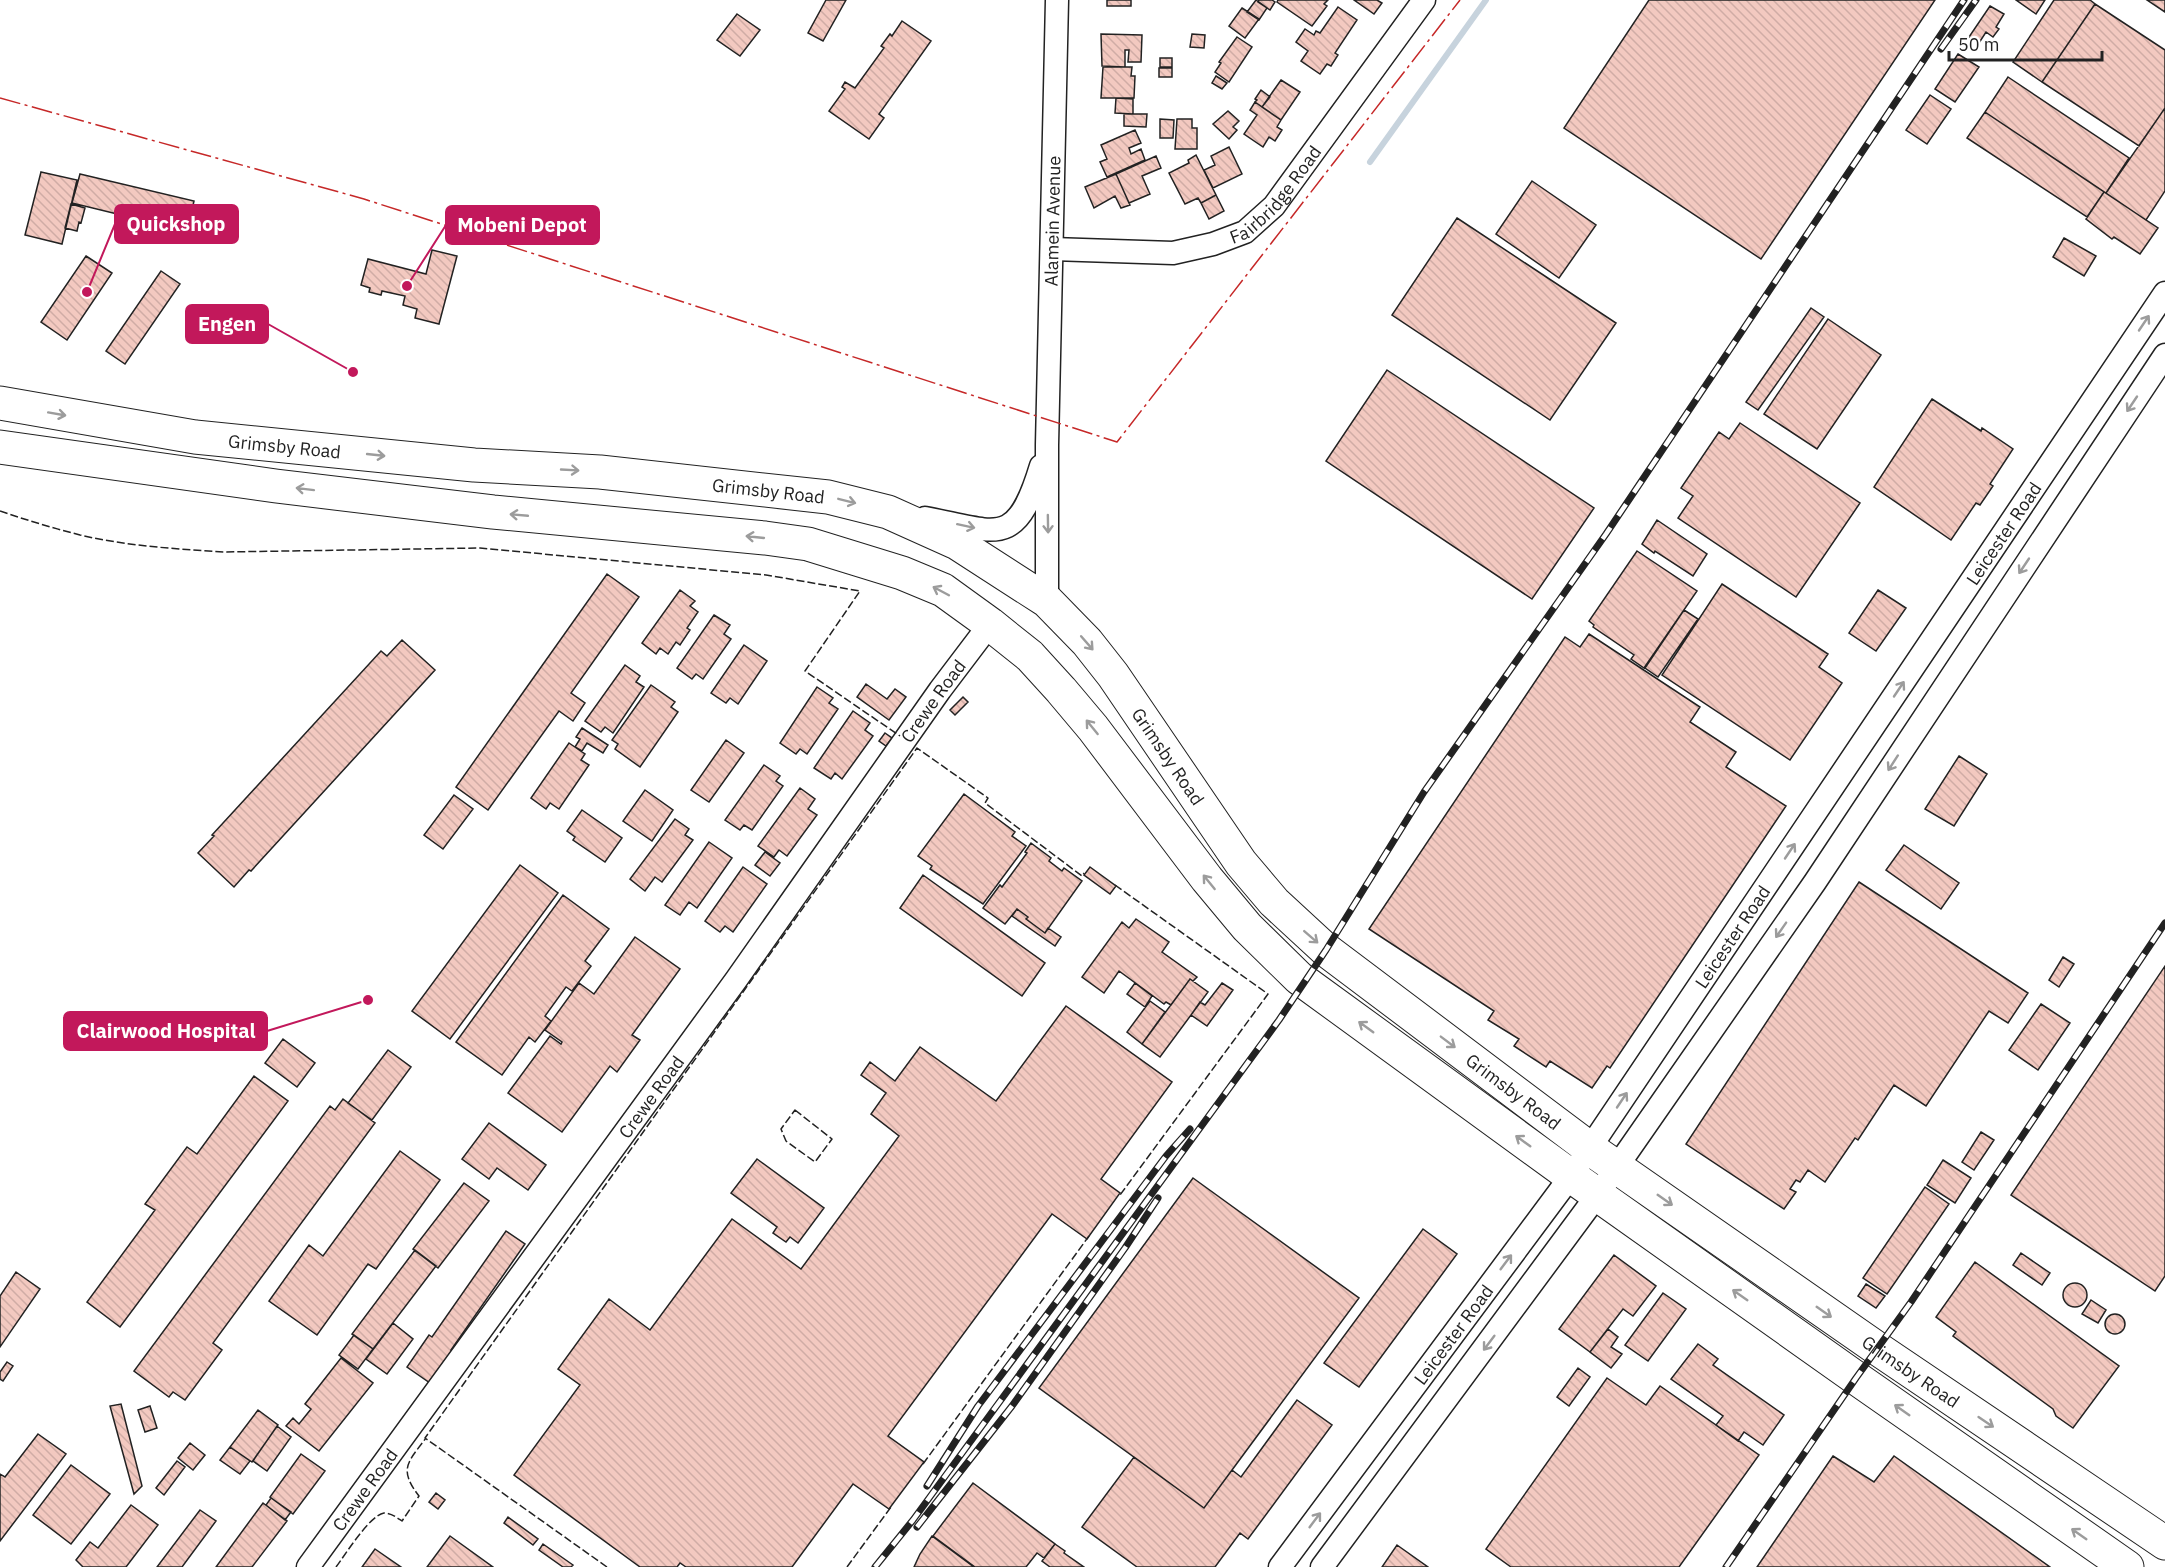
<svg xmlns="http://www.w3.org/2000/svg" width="2165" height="1567" font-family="'IBM Plex Sans',sans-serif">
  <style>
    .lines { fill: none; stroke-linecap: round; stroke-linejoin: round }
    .stream { stroke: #c7d3dd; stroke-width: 6 }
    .building { fill: url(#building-back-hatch); stroke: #222; stroke-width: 1.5 }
    .minor-casing { stroke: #222; stroke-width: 25 }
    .highway-casing { stroke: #222; stroke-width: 35 }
    .minor { stroke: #fff; stroke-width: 22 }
    .highway { stroke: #fff; stroke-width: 33 }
    .rail-casing { stroke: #222; stroke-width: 7 }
    .rail { stroke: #fff; stroke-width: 4.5; stroke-dasharray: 14; stroke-linecap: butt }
    .fence { stroke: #222; stroke-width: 1.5; stroke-dasharray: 8 3; stroke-linecap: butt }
    .power { stroke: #c62828; stroke-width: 1.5; stroke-dasharray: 21 4.5 3 4.5; stroke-linecap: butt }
    .oneway { stroke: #9c9c9c }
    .labels { text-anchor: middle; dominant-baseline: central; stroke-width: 4.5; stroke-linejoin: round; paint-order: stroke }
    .street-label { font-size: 18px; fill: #222; stroke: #fff }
    .leader { fill: none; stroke: #c2185b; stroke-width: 2 }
    .callout-dot { fill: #c2185b; stroke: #fff; stroke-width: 2 }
    .callout { fill: #c2185b; stroke: #c2185b; stroke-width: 2 }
    .callout-label { font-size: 20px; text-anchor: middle; font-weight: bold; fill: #fff }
  </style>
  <defs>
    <pattern id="building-back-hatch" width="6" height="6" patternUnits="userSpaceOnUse" patternTransform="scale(1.5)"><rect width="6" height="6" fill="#f3c9c0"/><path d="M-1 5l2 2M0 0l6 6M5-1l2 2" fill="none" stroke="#d0aca5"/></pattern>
  </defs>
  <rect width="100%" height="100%" fill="#fff"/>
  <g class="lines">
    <path class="stream" d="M1370,162L1486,0"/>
  </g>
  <path class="building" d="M826,0H846L823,41L808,33Z
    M1107,0H1131V6H1107Z
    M1256,0L1267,8L1259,20L1247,12Z
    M1259,0H1272L1275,2L1270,10L1258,2Z
    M1278,0H1328L1324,4L1327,6L1312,26L1277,2Z
    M1354,0H1377L1382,3L1374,14Z
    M1649,0H1935L1761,259L1564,128Z
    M2016,0H2045L2036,14Z
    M2054,0H2090L2095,4L2042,82L2013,62Z
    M2147,0H2165V12Z
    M2095,4L2165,50V108L2139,146L2042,82Z
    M1990,6L2004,14L1996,27L1999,29L1993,37L1986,32L1979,43L1969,37Z
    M1338,7L1357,20L1335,53L1338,55L1331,66L1327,64L1320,74L1301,61L1308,51L1296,42L1305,29L1314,35L1316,31L1320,33Z
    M1242,8L1259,19L1245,38L1229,26Z
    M737,14L760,30L740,56L717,40Z
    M902,21L931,41L879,114L884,118L869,139L829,111L845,89L842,87L845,82L855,88L884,48L881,46L890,34L892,36Z
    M1101,34L1142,35L1141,62H1128L1129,50H1125V67L1102,66Z
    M1192,34L1205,35L1204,48L1190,47Z
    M1237,37L1252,47L1229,82L1215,72L1221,63L1219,62Z
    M1958,54L1979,67L1955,102L1935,89Z
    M1160,58H1172V67H1160Z
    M1103,67H1132L1131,76H1135L1134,98H1101Z
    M1159,68H1172V77H1159Z
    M1216,76L1227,83L1222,89L1212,83Z
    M2008,77L2129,158L2106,193L1985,112Z
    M1281,80L1300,92L1281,120L1262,107Z
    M1261,90L1270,97L1262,107L1255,102L1257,100L1255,99Z
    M1930,95L1951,109L1927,144L1906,130Z
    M1116,98L1133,99V114L1115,113Z
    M1255,102L1281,120L1277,127L1282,130L1275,141L1269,137L1263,147L1244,134L1257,115L1250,110Z
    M2165,108V191L2146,220L2106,193Z
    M1228,111L1239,121L1233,127L1237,130L1229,139L1213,124Z
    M1985,112L2104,192L2087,217L1967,138Z
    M1124,114H1147L1146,127L1124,126Z
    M1160,119L1174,120L1173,138H1160Z
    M1177,119H1192V128H1197V149H1175Z
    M1135,130L1141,143L1129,148L1131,154L1141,149L1145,160L1107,177L1100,162L1107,159L1101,145Z
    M1229,147L1242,174L1213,188L1204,170L1215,165L1211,156Z
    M1196,155L1216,195L1201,203L1198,198L1185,204L1169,173L1189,163L1188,160Z
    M1156,156L1161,168L1142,176L1150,194L1129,203L1116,174Z
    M41,172L77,180L62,244L25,235Z
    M80,174L194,201L187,231L72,203Z
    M1116,174L1130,205L1121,208L1115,196L1094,208L1085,187Z
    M1532,181L1596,225L1559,278L1496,234Z
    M2104,192L2158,228L2140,254L2114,237L2112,239L2086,219Z
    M1216,195L1224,211L1209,219L1201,203Z
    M71,204L85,208L81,223L79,222L77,231L65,228Z
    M1457,218L1616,323L1550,420L1392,315Z
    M2064,238L2096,256L2084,276L2053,257Z
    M432,250L457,256L439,324L415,318L417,309L403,305L405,296L382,291L381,295L369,292L370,288L361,285L368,259L426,274Z
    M86,256L112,273L67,340L41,322Z
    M161,271L180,284L125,364L106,351Z
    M1811,308L1824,317L1758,410L1746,402Z
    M1828,319L1881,355L1817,449L1764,414Z
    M1387,370L1594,508L1532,599L1326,461Z
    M1932,399L1981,431L1982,428L2013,449L1990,484L1993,486L1980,505L1976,503L1951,540L1874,487Z
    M1740,423L1860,503L1796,597L1678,518L1693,496L1681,488L1719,432L1729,439Z
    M1657,520L1707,554L1693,576L1655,551L1654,553L1642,544Z
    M1637,551L1697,591L1644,668L1631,659L1634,655L1593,627L1594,625L1589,621Z
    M607,574L639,597L571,693L585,703L573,721L559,711L488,810L456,787Z
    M1722,584L1828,654L1819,667L1842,683L1790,760L1662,675Z
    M680,590L695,601L690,606L698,612L687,628L690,630L680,645L676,642L668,654L660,648L656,654L642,643Z
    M1878,590L1906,608L1876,651L1849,633Z
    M1684,610L1698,619L1658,677L1645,668Z
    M714,615L730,625L724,634L731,639L703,679L696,674L692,679L677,668Z
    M1589,634L1700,707L1690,722L1736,752L1726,767L1786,806L1610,1068L1607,1066L1592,1088L1550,1061L1546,1067L1514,1046L1519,1039L1488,1020L1494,1011L1369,929L1565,637L1580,647Z
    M402,640L435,670L251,871L249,870L234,887L198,853L214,836L212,835L381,651L387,656Z
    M744,645L767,661L738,704L730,698L726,703L711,693Z
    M625,665L640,676L636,682L644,687L613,733L605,727L601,732L585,721Z
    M866,684L887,699L895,689L906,697L889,720L857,697Z
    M651,685L675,702L671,707L678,712L640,767L615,749L618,744L612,740Z
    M817,687L833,698L829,703L838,709L807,754L800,749L796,754L780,743Z
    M963,697L968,702L955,715L950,710Z
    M853,711L870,723L865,730L873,736L842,779L835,773L831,779L814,768Z
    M582,728L608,745L603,753L587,743L582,751L575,747L580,739L576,737Z
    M885,733L892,738L886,746L879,741Z
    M726,740L744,753L709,802L691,790Z
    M569,743L585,754L581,760L589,765L559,809L550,803L546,809L531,798Z
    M1959,756L1987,774L1954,826L1925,809Z
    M764,765L780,776L776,781L783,786L752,830L744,825L740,830L725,820Z
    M800,788L815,799L808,809L817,815L787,856L779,850L774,857L758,846Z
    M645,790L673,810L652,841L623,821Z
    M964,794L1015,832L1012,836L1026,846L983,904L930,869L932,866L918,856Z
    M454,795L473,809L443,849L424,835Z
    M582,810L622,838L605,862L573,840L575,837L567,831Z
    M675,819L689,829L685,835L693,840L662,882L655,877L645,891L630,879Z
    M709,842L732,858L697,908L689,902L680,915L665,905Z
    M1031,843L1051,858L1049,861L1062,871L1064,868L1082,881L1045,933L1026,919L1028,917L1017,909L1005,924L983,908L1000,885L1002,887L1027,853L1025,852Z
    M1904,845L1959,883L1941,909L1886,870Z
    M765,852L780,863L770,876L755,865Z
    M520,865L558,893L450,1039L412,1011Z
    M743,867L767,884L733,932L725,926L720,932L705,921Z
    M1090,867L1116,886L1110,894L1084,875Z
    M923,875L1045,963L1022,996L900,908Z
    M1859,882L2028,993L2008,1023L1989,1011L1926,1106L1894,1085L1858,1140L1855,1138L1825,1182L1808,1170L1800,1182L1796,1180L1790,1189L1796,1192L1784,1209L1686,1144Z
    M563,895L609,929L585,961L591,966L572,991L566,987L545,1016L551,1021L535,1042L529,1037L502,1075L456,1042Z
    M1017,909L1028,917L1026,919L1045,933L1048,928L1061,937L1055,946L1012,916Z
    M1136,919L1169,942L1162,952L1197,977L1193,981L1190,979L1171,1005L1166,1002L1164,1004L1119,971L1104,993L1082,977L1122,922L1129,928Z
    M635,937L680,969L632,1035L640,1040L617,1072L610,1066L562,1132L508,1093L550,1036L561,1044L562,1042L545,1030L579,983L594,994Z
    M2063,957L2074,964L2059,987L2049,980Z
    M2165,966V1276L2155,1291L2011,1195Z
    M1190,979L1208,992L1160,1057L1142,1044Z
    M1135,983L1152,996L1145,1007L1127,994Z
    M1222,983L1233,990L1207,1026L1191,1015L1200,1002L1205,1005Z
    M1150,1001L1165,1012L1142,1044L1127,1032Z
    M2041,1004L2070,1023L2038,1070L2009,1050Z
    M1066,1006L1172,1082L1101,1179L1120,1193L1087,1239L1052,1214L888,1436L924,1462L889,1509L853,1484L792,1567H686L680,1563L677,1567H640L514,1475L580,1385L558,1369L609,1299L650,1330L732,1219L801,1269L899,1136L871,1114L886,1093L861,1075L870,1062L895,1081L920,1047L996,1101Z
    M283,1039L315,1063L297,1087L265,1063Z
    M388,1050L411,1067L372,1120L348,1103Z
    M254,1076L288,1101L120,1327L87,1302L155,1210L145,1204L187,1147L197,1154Z
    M343,1099L375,1123L213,1343L222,1350L185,1400L173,1392L169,1397L134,1371L330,1106L335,1110Z
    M489,1123L546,1165L528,1190L497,1168L489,1179L462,1159Z
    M1981,1132L1994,1140L1974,1170L1962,1162Z
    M400,1151L440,1180L376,1269L368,1264L317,1335L269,1301L309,1245L323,1256Z
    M757,1159L824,1208L798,1243L790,1237L786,1242L773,1233L777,1227L731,1193Z
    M1943,1160L1971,1178L1955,1203L1927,1185Z
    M1193,1178L1359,1298L1204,1508L1039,1388Z
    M464,1183L489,1201L438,1268L413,1249Z
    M1925,1187L1949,1204L1887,1294L1863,1278Z
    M1423,1229L1457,1254L1359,1387L1324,1363Z
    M506,1231L525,1244L451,1350L453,1351L430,1383L407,1367L429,1335L432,1337Z
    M415,1250L436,1266L373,1349L352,1334Z
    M2021,1253L2050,1273L2042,1285L2013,1265Z
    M1614,1255L1656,1286L1633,1316L1623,1309L1590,1352L1559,1329Z
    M1975,1262L2119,1366L2073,1428L2056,1416L2053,1409L1953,1336L1956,1332L1936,1317Z
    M16,1272L40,1289L0,1347V1296Z
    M2063 1295a12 12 0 1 1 24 0a12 12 0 1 1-24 0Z
    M1866,1284L1885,1296L1876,1308L1858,1296Z
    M1663,1293L1686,1309L1648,1361L1625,1345Z
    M2091,1300L2106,1310L2098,1323L2082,1314Z
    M2105 1324a10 10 0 1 1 20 0a10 10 0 1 1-20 0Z
    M393,1323L413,1339L387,1374L366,1359Z
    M1608,1329L1618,1337L1611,1347L1622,1354L1611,1368L1590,1352Z
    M354,1335L373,1349L358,1369L339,1355Z
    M1698,1344L1718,1359L1713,1365L1784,1415L1763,1445L1744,1432L1738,1441L1716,1425L1723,1416L1671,1379Z
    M341,1358L373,1383L319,1451L286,1426L293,1418L299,1424L311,1409L305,1404Z
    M7,1362L13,1366L3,1381L0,1379V1372Z
    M1578,1368L1590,1377L1569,1406L1557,1397Z
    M1607,1378L1646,1405L1660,1386L1759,1455L1679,1567H1511L1486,1549Z
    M1297,1400L1332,1425L1248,1539L1240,1533L1215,1567H1137L1082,1527L1134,1457L1204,1508L1232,1470L1241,1477Z
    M121,1404L142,1486L134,1494L110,1406Z
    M150,1406L157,1428L145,1432L138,1410Z
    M258,1410L278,1425L252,1462L230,1447Z
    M277,1426L291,1437L267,1471L253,1461Z
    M38,1434L66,1454L0,1541V1474L5,1477Z
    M190,1443L205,1455L193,1470L178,1458Z
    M230,1447L250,1461L240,1474L220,1460Z
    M301,1454L325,1471L293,1514L270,1497Z
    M1833,1456L1874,1482L1894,1456L2050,1567H1757Z
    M177,1461L185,1467L164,1495L156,1488Z
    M71,1465L110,1494L71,1544L33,1515Z
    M973,1483L1055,1544L1044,1558L1037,1553L1026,1567H975L933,1536Z
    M436,1493L445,1500L438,1509L429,1502Z
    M271,1498L291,1512L285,1520L266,1505Z
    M263,1503L287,1521L252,1567H216Z
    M131,1505L158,1525L126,1567H83L76,1560L90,1542L98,1548Z
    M200,1510L216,1521L182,1567H157Z
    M508,1517L538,1539L533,1545L504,1523Z
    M450,1536L493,1567H427Z
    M932,1536L974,1567H914L920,1554Z
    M543,1544L573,1565L571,1567H563L539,1550Z
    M1055,1544L1065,1551L1064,1553L1084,1567H1050L1042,1561Z
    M1397,1545L1428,1567H1382Z
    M375,1549L401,1567H362Z"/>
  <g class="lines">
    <defs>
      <g id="minor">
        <path id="s1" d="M1052,249L1173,253L1213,244L1245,232L1274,206L1424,0"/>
        <path d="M925,518C998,532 1016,549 1041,466"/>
        <path id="s2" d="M1047,601V445L1057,0"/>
        <path id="s3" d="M308,1567L736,980L940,690L990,624"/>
        <path id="s4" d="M1280,1567L1571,1176L2165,293"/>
        <path d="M1322,1567L1598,1194L1815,882L2165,355"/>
      </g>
      <g id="highway">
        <path id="s5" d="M0,403L195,437L474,465L600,472L828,497L888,512L957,543L1047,601L1087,642L1113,675L1241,863L1274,902L1326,950L1589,1148L1878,1349L2165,1543"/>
        <path d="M0,447L276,486L493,512L765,538L808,544L902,573L943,590L990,624L1030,656L1061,690L1093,728L1207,879L1247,927L1299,978L1571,1176L1856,1378L2127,1567"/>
      </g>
    </defs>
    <use href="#minor" class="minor-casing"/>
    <use href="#highway" class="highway-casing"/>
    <use href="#minor" class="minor"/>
    <use href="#highway" class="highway"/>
    <defs>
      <path id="rail" d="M1941,49L1976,0
        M927,1486L978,1406L1166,1156L1190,1129
        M917,1527L1012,1406L1125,1248L1158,1198
        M875,1567L913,1520L1279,1020L1326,950L1424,792L1606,534L1964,0
        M1726,1567L1856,1378L1911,1302L2165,923"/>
    </defs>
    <use href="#rail" class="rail-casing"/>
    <use href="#rail" class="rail"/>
    <path class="fence" d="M0,511C26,520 53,528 80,535C127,546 176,549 224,552L480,548L766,575L860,591L805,671L900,736
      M1115,885L1268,994L1120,1195
      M795,1110L832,1139L815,1162L786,1141L781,1129Z
      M923,1464L1089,1236
      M336,1567C345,1555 370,1515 384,1513C391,1513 396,1517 402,1521L419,1496C398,1469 408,1462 426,1438
      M607,1567L425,1438L917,748L988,798L985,803L1082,876L1084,873
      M847,1567L891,1507"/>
    <path class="power" d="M0,98L364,199L1117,442L1460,0"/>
  </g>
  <defs><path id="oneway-shaft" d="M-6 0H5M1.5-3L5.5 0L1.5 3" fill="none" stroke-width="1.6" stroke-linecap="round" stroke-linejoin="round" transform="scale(1.5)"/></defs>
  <g class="oneway">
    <use href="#oneway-shaft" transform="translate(2144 323) rotate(-56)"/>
    <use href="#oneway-shaft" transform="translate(2132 404) rotate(124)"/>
    <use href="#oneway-shaft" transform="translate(57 414) rotate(10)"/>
    <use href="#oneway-shaft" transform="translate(376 455) rotate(6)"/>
    <use href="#oneway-shaft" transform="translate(570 470) rotate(3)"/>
    <use href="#oneway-shaft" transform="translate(305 489) rotate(-173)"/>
    <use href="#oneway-shaft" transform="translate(847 501) rotate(14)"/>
    <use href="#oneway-shaft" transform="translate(519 515) rotate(-175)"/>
    <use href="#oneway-shaft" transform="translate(1048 524) rotate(89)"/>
    <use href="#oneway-shaft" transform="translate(966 526) rotate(12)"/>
    <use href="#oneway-shaft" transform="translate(755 537) rotate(-174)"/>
    <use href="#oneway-shaft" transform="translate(2024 566) rotate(124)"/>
    <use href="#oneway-shaft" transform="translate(941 591) rotate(-152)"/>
    <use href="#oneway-shaft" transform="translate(1087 643) rotate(49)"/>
    <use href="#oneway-shaft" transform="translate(1899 689) rotate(-56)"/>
    <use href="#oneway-shaft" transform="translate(1092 727) rotate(-129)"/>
    <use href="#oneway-shaft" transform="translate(1893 763) rotate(123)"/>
    <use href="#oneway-shaft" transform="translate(1790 851) rotate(-56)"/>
    <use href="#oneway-shaft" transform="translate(1209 882) rotate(-129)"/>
    <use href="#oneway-shaft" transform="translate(1781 930) rotate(125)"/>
    <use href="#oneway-shaft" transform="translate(1311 937) rotate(41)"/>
    <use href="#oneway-shaft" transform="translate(1366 1027) rotate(-144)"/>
    <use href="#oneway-shaft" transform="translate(1448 1042) rotate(37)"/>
    <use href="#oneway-shaft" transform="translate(1622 1100) rotate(-56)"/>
    <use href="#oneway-shaft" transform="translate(1523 1141) rotate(-144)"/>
    <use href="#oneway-shaft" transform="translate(1665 1200) rotate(35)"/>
    <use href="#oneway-shaft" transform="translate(1506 1262) rotate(-53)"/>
    <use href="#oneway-shaft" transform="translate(1740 1295) rotate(-145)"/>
    <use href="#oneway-shaft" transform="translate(1824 1312) rotate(35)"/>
    <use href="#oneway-shaft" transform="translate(1489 1343) rotate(127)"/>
    <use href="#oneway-shaft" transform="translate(1902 1410) rotate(-145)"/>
    <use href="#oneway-shaft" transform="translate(1986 1422) rotate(34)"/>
    <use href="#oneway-shaft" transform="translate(1315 1520) rotate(-53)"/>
    <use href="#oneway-shaft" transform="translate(2079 1534) rotate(-145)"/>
  </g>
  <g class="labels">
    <g class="street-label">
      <text stroke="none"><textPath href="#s1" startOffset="244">Fairbridge Road</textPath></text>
      <text stroke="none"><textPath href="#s2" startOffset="380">Alamein Avenue</textPath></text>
      <text stroke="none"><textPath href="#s5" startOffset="288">Grimsby Road</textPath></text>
      <text stroke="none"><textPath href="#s5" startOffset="774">Grimsby Road</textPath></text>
      <text stroke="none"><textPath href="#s4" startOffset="1262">Leicester Road</textPath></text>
      <text stroke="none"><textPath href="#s3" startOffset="1068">Crewe Road</textPath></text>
      <text stroke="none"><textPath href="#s5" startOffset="1276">Grimsby Road</textPath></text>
      <text stroke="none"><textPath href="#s4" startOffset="776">Leicester Road</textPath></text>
      <text stroke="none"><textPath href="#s5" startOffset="1762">Grimsby Road</textPath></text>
      <text stroke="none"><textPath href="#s3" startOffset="582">Crewe Road</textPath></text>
      <text stroke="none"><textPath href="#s4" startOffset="290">Leicester Road</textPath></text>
      <text stroke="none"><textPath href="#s5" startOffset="2248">Grimsby Road</textPath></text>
      <text stroke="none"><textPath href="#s3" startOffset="96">Crewe Road</textPath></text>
    </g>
  </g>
  <path class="leader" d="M87 292L115 224M407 286L446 225M353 372L268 324M368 1000L267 1031"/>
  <g class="callout-dot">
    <circle cx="87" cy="292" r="6"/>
    <circle cx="407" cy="286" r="6"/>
    <circle cx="353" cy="372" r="6"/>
    <circle cx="368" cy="1000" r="6"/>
  </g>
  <g class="callout">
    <rect x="115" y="205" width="123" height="38" rx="6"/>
    <rect x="446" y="206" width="153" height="38" rx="6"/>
    <rect x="186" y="305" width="82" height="38" rx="6"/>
    <rect x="64" y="1012" width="203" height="38" rx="6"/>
  </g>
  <g class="callout-label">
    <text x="176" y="231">Quickshop</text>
    <text x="522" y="232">Mobeni Depot</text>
    <text x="227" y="331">Engen</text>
    <text x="166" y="1038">Clairwood Hospital</text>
  </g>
  <path d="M1949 51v9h153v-9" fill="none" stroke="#222222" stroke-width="3"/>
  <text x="1958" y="51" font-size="18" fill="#222222" stroke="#ffffff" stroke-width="4.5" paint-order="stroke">50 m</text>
</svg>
